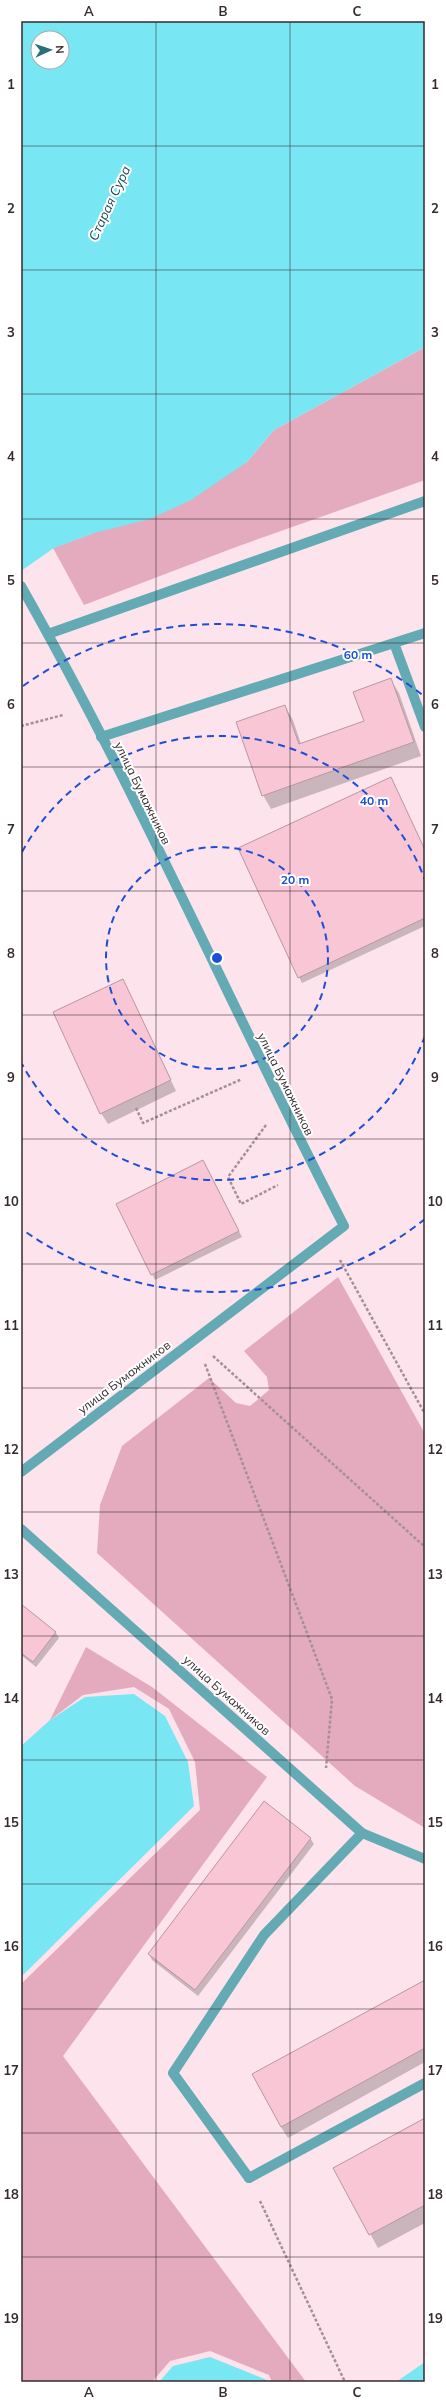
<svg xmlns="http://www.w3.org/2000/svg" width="446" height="2403" font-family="Mulish,sans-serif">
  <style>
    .green { fill: #e4aabd }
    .water { fill: #79e6f4; fill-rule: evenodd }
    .shadow { fill: #0003 }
    .building { fill: #f9c6d6; stroke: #b798a2 }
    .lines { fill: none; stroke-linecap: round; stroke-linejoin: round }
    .path { stroke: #a49096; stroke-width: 2.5; stroke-dasharray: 3 2; stroke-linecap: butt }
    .service { stroke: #63aab4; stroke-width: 10 }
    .minor { stroke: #63aab4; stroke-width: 10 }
    .grid { fill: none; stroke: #362a2e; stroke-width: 1; stroke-opacity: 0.55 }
    .ring { fill: none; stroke: #1d4ed8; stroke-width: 2; stroke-dasharray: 7 5 }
    .labels { text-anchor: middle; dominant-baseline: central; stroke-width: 4; stroke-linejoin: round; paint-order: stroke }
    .street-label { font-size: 12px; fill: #362a2e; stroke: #fff }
    .water-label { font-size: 13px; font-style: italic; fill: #17494f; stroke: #fff }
    .centre { fill: #1d4ed8; stroke: #fff; stroke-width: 2 }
    .ring-label { font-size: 12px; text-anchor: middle; font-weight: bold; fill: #1d4ed8; stroke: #fff; stroke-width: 4; stroke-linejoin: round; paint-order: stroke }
    .neatline { fill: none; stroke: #362a2e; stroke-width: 1.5 }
    .grid-label { font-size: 13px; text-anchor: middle; font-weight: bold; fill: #362a2e }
  </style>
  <rect width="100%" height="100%" fill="#fde3eb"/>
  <path class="green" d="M425,347V480L236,547L84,605L53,548L94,533L247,462L274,430Z
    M338,1277L425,1434V1828L355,1786L97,1553L100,1505L122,1446L209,1378L236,1403L250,1406L269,1390L267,1377L244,1351Z
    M86,1647L152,1687L267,1777L63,2056L306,2382H272L269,2375L210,2351L170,2361L152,2382H21V1984L200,1810L195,1762L169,1709L134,1687L83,1695L50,1720Z"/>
  <path class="water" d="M21,21H425V347L274,430L247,462L191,500L150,519L94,533L54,548L21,571ZM38,38H62V62H38Z
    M134,1694L165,1716L188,1762L194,1806L21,1977V1746L50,1720L85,1697Z
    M210,2357L267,2380L268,2382H159L173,2366Z
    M425,2362V2382H396Z"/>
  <path class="shadow" d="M391,680L399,693L421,756L271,809L263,795L285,706L293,720L301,744L365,721Z
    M425,851V926L302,983L299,977Z
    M128,991L176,1091L108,1124L101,1113Z
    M206,1167L242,1237L155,1280L117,1204Z
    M21,1605L56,1633L59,1638L36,1667L21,1655Z
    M310,1838L314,1844L198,1996L152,1960L149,1954Z
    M425,1981V2062L288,2138L281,2127Z
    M425,2119V2223L378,2248L334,2168Z"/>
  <path class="building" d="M391,678L414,742L262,796L236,722L285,705L299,744L364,721L353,692Z
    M391,777L425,850V918L298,978L238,848Z
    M123,979L171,1080L100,1114L53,1012Z
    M203,1160L239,1231L151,1275L116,1204Z
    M21,1604L56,1632L33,1662L21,1653Z
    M264,1801L311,1838L195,1990L148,1954Z
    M425,1980V2048L281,2127L252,2074Z
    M425,2118V2205L369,2235L333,2168Z"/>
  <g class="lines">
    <path class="path" d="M21,726L63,715
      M136,1108L143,1123L242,1079
      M266,1125L228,1177L241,1204L278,1185
      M340,1260L425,1414
      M213,1356L425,1547
      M205,1364L332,1699L326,1768
      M260,2201L345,2382"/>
    <path class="service" d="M48,634L425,501
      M394,643L425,727
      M101,737L425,633
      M362,1833L425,1859
      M249,2178L425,2083"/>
    <path class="minor" d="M21,586C139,794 234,1014 344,1226L21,1472
      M21,1529L362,1833L264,1935L173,2073L249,2178"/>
  </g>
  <path class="grid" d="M156,21V2382M290,21V2382M21,146H425M21,270H425M21,394H425M21,519H425M21,643H425M21,767H425M21,891H425M21,1015H425M21,1139H425M21,1264H425M21,1388H425M21,1512H425M21,1636H425M21,1760H425M21,1884H425M21,2009H425M21,2133H425M21,2257H425"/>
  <g class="ring">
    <circle cx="217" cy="958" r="111"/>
    <path d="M425 1036A222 222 0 0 1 22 1064M22 852A222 222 0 0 1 425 880"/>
    <path d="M425 1219A334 334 0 0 1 23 1230M23 686A334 334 0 0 1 425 697"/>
  </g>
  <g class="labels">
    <g class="street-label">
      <text transform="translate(143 793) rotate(64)">улица Бумажников</text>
      <text transform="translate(286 1084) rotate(64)">улица Бумажников</text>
      <text transform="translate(124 1377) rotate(-37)">улица Бумажников</text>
      <text transform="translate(227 1695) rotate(42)">улица Бумажников</text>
    </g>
    <g class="water-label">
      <text transform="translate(109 203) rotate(-65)">Старая Сура</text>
    </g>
  </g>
  <circle cx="217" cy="958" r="6" class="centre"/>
  <g class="ring-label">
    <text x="358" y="659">60 m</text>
    <text x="374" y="805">40 m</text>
    <text x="295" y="884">20 m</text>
  </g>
  <rect width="446" height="2403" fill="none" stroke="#ffffff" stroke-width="44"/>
  <g transform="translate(50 50) rotate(87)"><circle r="19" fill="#ffffff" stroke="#afaaab"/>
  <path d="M0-3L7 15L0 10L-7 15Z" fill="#28717a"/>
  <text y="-6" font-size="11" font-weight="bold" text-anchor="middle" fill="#362a2e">N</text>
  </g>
  <rect x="22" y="22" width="402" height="2359" class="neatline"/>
  <g class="grid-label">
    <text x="89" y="16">A</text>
    <text x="223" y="16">B</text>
    <text x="357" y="16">C</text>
    <text x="11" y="89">1</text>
    <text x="435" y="89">1</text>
    <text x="11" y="213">2</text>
    <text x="435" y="213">2</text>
    <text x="11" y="337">3</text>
    <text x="435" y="337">3</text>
    <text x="11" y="461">4</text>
    <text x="435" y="461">4</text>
    <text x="11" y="585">5</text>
    <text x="435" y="585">5</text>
    <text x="11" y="709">6</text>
    <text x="435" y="709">6</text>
    <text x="11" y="834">7</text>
    <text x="435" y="834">7</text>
    <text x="11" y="958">8</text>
    <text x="435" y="958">8</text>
    <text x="11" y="1082">9</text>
    <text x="435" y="1082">9</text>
    <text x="11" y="1206">10</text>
    <text x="435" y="1206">10</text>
    <text x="11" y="1330">11</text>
    <text x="435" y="1330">11</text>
    <text x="11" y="1454">12</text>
    <text x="435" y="1454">12</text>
    <text x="11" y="1579">13</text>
    <text x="435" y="1579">13</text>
    <text x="11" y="1703">14</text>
    <text x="435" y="1703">14</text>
    <text x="11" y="1827">15</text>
    <text x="435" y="1827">15</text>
    <text x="11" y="1951">16</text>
    <text x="435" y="1951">16</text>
    <text x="11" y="2075">17</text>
    <text x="435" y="2075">17</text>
    <text x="11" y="2199">18</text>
    <text x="435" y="2199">18</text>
    <text x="11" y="2323">19</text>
    <text x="435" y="2323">19</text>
    <text x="89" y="2397">A</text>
    <text x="223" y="2397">B</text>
    <text x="357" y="2397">C</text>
  </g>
</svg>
